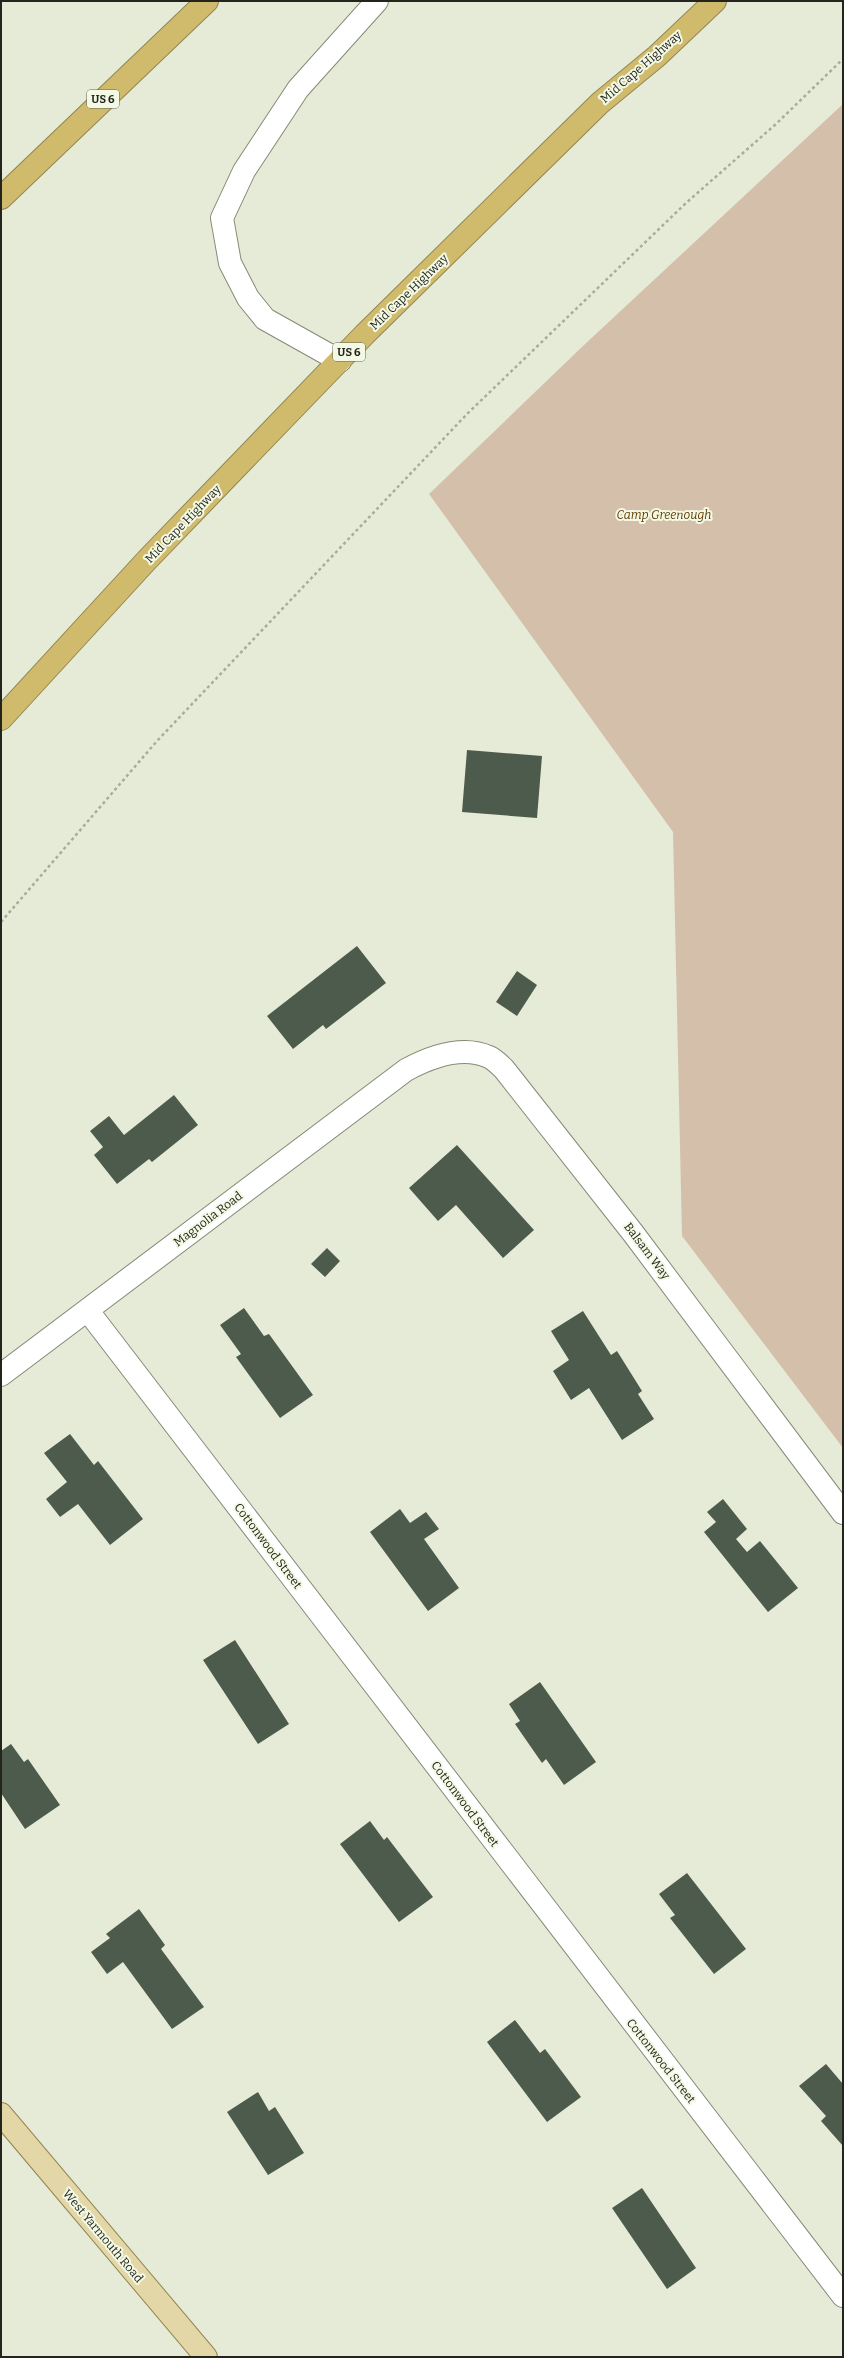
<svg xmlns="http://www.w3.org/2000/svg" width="844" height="2358" font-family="Bitter,serif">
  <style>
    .green { fill: #d4c0aa }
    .building { fill: #4d5b4d }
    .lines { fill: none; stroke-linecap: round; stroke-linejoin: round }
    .minor-casing { stroke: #858a77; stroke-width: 24 }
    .major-casing { stroke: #938651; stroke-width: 24 }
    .highway-casing { stroke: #938651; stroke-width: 24 }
    .path { stroke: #a8ac9c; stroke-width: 2.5; stroke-dasharray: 3 3; stroke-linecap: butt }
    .minor { stroke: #fff; stroke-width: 22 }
    .major { stroke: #e3d6a7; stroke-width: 22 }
    .highway { stroke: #d0bb6d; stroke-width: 22 }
    .labels { text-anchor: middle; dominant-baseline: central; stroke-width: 4; stroke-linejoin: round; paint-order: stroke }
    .shield { fill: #f3f9e4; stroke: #616559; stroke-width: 1 }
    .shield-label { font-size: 11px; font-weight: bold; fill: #23251d }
    .street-label { font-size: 12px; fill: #23251d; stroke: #f3f9e4 }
    .park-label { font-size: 12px; font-style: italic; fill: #613c03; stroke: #f3f9e4 }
  </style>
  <rect width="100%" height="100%" fill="#e6ebd7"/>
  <path class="green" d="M843,104V1448L682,1236L673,832L429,494L584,345Z"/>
  <path class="building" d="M467,750L542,756L537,818L462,812Z
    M357,946L386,983L326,1029L323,1025L293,1049L267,1016Z
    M517,971L537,985L517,1016L496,1002Z
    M174,1095L198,1125L152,1162L149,1159L117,1184L94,1155L103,1147L90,1131L109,1116L124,1135Z
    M457,1145L534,1230L503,1258L456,1205L438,1221L409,1188Z
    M327,1248L340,1261L325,1277L311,1264Z
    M244,1308L264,1336L269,1334L313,1395L280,1418L236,1357L241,1354L220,1325Z
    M583,1311L611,1355L617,1351L642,1391L638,1394L654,1419L622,1440L589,1388L571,1400L553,1371L569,1360L551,1331Z
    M70,1434L94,1465L98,1461L143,1519L110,1545L78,1504L60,1517L46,1499L67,1482L44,1453Z
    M723,1499L747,1529L736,1539L747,1552L760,1541L798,1588L768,1612L704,1532L716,1522L707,1512Z
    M400,1509L410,1523L426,1512L439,1529L424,1539L459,1588L428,1611L370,1532Z
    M235,1640L289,1724L258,1744L203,1660Z
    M540,1682L596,1762L564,1785L546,1759L542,1763L515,1724L520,1721L509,1704Z
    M11,1744L24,1762L28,1759L60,1805L25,1829L1,1793V1751Z
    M370,1821L384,1840L387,1837L433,1897L399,1922L340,1844Z
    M687,1873L746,1949L714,1974L670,1918L675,1915L659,1894Z
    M139,1909L165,1945L161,1949L204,2007L172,2029L123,1962L107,1974L91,1952L110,1938L106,1934Z
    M515,2020L540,2053L545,2049L581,2097L547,2122L487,2042Z
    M826,2064L843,2084V2146L821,2121L826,2116L799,2086Z
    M258,2092L269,2111L275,2107L304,2153L268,2175L227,2112Z
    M642,2188L696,2268L667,2289L612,2208Z"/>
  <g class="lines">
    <defs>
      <path id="minor" d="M340,361L265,319L248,298L230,263L222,218L244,171L298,89L377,1
        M88,1311L843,2296
        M1,1375L406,1070C430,1057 462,1045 489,1057C494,1059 500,1065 504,1069L633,1233L843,1513"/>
      <path id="major" d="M1,2114L206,2357"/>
      <path id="highway" d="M1,198L207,1
        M1,719L147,560L365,334L600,103L657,56L715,1"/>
    </defs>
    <use href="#minor" class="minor-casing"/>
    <use href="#major" class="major-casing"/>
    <use href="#highway" class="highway-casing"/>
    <path class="path" d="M1,922L157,741L467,414L686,203L776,124L843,59"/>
    <use href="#minor" class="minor"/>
    <use href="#major" class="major"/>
    <use href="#highway" class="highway"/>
  </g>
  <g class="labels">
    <g class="shield">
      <rect x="87" y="90" width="32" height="18" rx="3"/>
      <rect x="333" y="343" width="32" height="18" rx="3"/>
    </g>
    <g class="shield-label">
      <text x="103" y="99">US 6</text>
      <text x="349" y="352">US 6</text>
    </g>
    <g class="street-label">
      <text transform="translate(641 67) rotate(-41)">Mid Cape Highway</text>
      <text transform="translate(409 292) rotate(-44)">Mid Cape Highway</text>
      <text transform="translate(183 524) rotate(-46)">Mid Cape Highway</text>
      <text transform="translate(208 1219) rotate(-37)">Magnolia Road</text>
      <text transform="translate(647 1251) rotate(53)">Balsam Way</text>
      <text transform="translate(268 1546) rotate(53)">Cottonwood Street</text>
      <text transform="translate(465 1804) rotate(53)">Cottonwood Street</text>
      <text transform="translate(661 2061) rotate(52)">Cottonwood Street</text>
      <text transform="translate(103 2236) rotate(50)">West Yarmouth Road</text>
    </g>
    <g class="park-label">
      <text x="664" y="515">Camp Greenough</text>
    </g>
  </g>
  <rect width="844" height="2358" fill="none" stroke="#23251d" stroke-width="4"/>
</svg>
